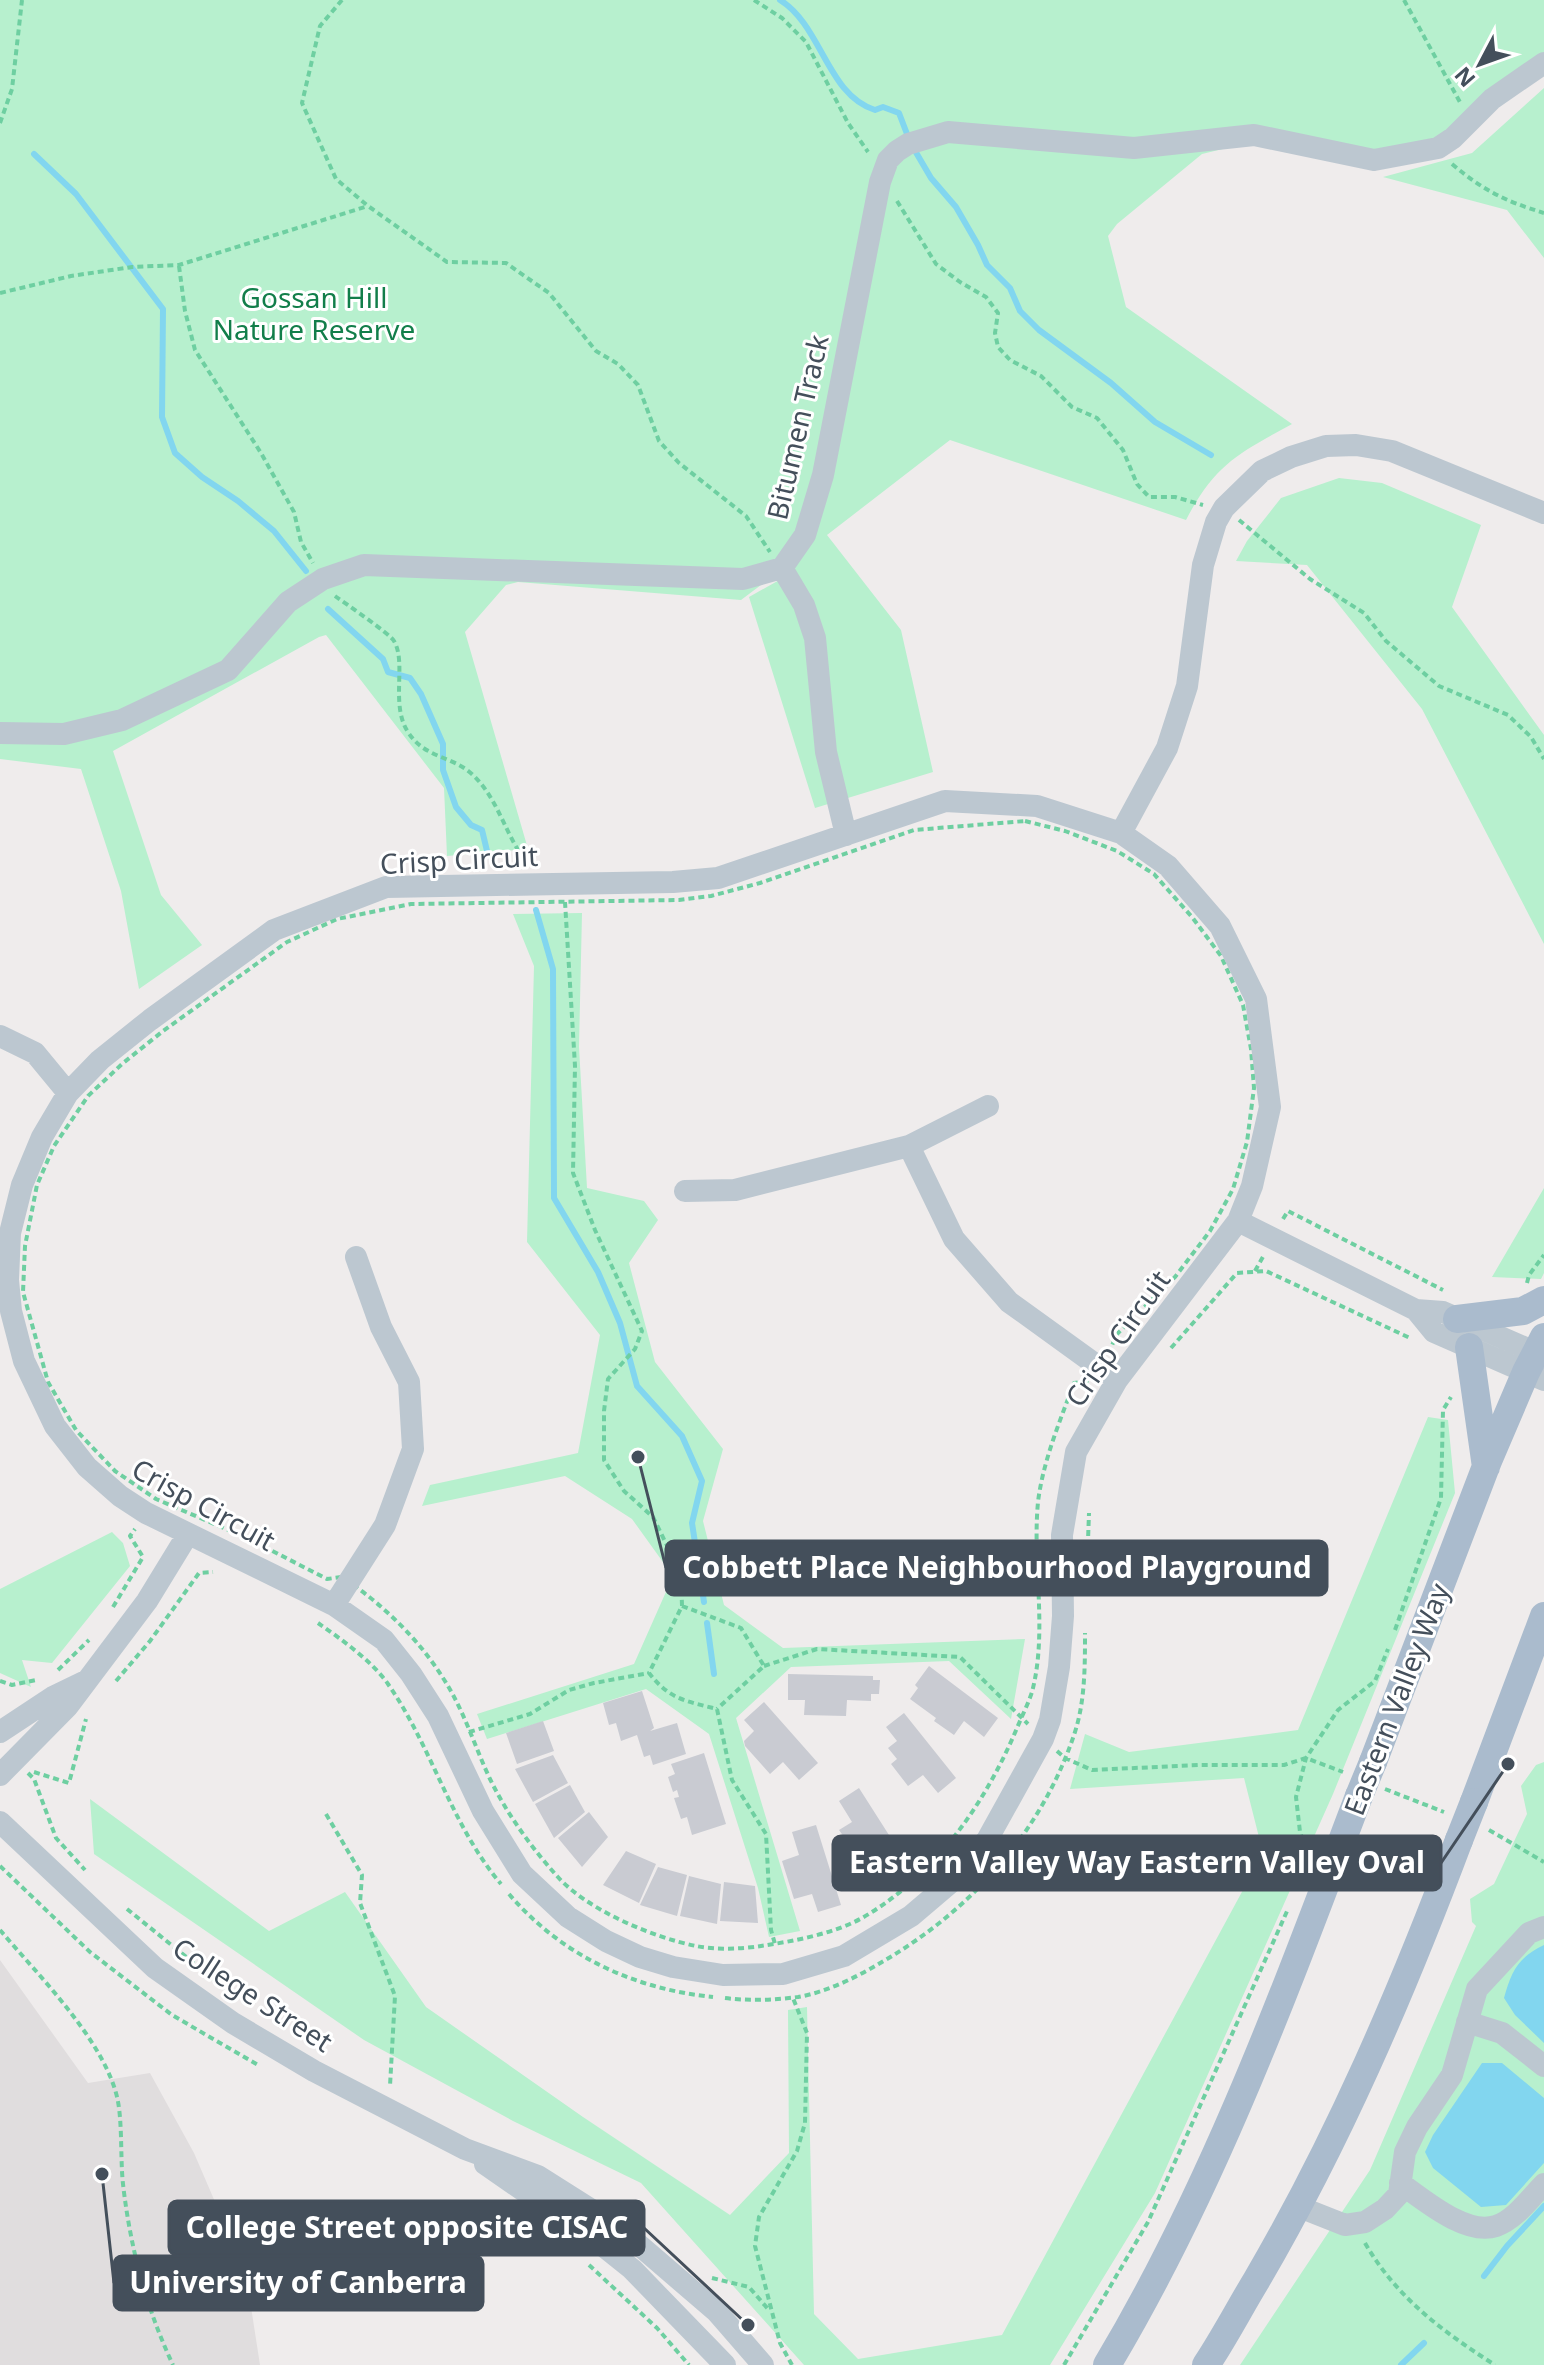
<svg xmlns="http://www.w3.org/2000/svg" width="1544" height="2365" font-family="'Noto Sans',sans-serif">
  <style>
    .education { fill: #e0ddde }
    .green { fill: #b7f0ce }
    .water { fill: #82d6ef }
    .lines { fill: none; stroke-linecap: round; stroke-linejoin: round }
    .stream { stroke: #82d6ef; stroke-width: 6 }
    .building { fill: #c9cbd2 }
    .path { stroke: #6ecfa1; stroke-width: 4; stroke-dasharray: 6 4; stroke-linecap: butt }
    .minor { stroke: #bcc7d0; stroke-width: 22 }
    .major { stroke: #aabbcd; stroke-width: 28 }
    .major-bridge { stroke: #aabbcd; stroke-width: 28 }
    .labels { text-anchor: middle; dominant-baseline: central; stroke-width: 6; stroke-linejoin: round; paint-order: stroke }
    .park-label { font-size: 28px; fill: #127e4a; stroke: #fff }
    .street-label { font-size: 28px; fill: #444f5b; stroke: #fff }
    .leader { fill: none; stroke: #444f5b; stroke-width: 3 }
    .callout-dot { fill: #444f5b; stroke: #fff; stroke-width: 3 }
    .callout { fill: #444f5b; stroke: #444f5b; stroke-width: 3 }
    .callout-label { font-size: 30px; text-anchor: middle; font-weight: bold; fill: #fff }
  </style>
  <rect width="100%" height="100%" fill="#efecec"/>
  <path class="education" d="M0,1960L88,2083L150,2073L194,2153L231,2239L249,2294L260,2365H0Z"/>
  <path class="green" d="M0,0H1544V69L1453,138L1374,160L1268,138L1202,154L1117,224L1108,236L1126,307L1292,424C1239,453 1215,464 1186,520L950,440L827,535L901,630L933,772L815,808L749,597L790,574L800,556L741,600L518,582L506,585L465,632L528,849L447,856L444,788L326,635L319,637L113,751L161,895L202,945L139,989L121,891L81,769L0,759Z
    M1544,88V258L1507,210L1383,177L1472,153Z
    M1339,478L1382,483L1481,525L1452,607L1544,735V944L1422,709L1307,565L1236,561L1247,541L1281,498Z
    M582,913L579,1047L587,1188L644,1201L658,1220L629,1263L655,1362L723,1449L703,1521L724,1605L783,1648L1025,1639L1011,1719L949,1661L791,1667L736,1718L800,1931L769,1937L758,1888L709,1734L646,1689L487,1739L477,1714L634,1664L673,1576L632,1519L565,1476L422,1506L430,1485L578,1453L600,1335L527,1242L534,966L513,914Z
    M1544,1188V1273L1541,1279L1492,1277Z
    M1428,1417L1448,1420L1455,1493L1333,1794L1155,2193L1050,2365H804L641,2183L513,2121L364,2040L94,1854L90,1799L269,1931L345,1892L426,2007L583,2117L730,2215L789,2153L788,2010L807,2007L814,2314L858,2359L1002,2335L1263,1853L1244,1778L1070,1789L1085,1734L1129,1752L1298,1730Z
    M112,1532L123,1543L130,1566L52,1663L22,1660L31,1687L0,1673V1589Z
    M1544,1762V2365H1240L1370,2170L1476,1926L1472,1922L1470,1899L1494,1884L1527,1814L1521,1786L1536,1765Z"/>
  <path class="water" d="M1544,1945V2043L1515,2015L1504,1998C1511,1972 1518,1957 1544,1945Z
    M1482,2063H1502L1544,2098V2163L1506,2205L1481,2207L1433,2168L1425,2152L1433,2135Z"/>
  <g class="lines">
    <path class="stream" d="M780,0C822,26 827,95 875,110L883,107L899,113L907,134
      M914,149L931,178L956,207L978,245L987,265L1010,288L1020,311L1039,330L1111,383L1155,422L1211,455
      M34,154L76,194L163,309L162,417L175,453L202,477L238,501L274,531L306,571
      M328,609L383,659L388,672L410,678L421,694L443,744V770L456,807L471,825L482,830L487,851
      M536,910L553,969L554,1198L598,1272L620,1323L637,1386L682,1436L702,1481L692,1523L704,1602
      M707,1623L714,1674
      M1484,2276L1507,2246L1544,2206
      M1401,2365L1424,2343"/>
  </g>
  <path class="building" d="M929,1666L998,1718L984,1737L964,1721L954,1735L934,1721L936,1718L910,1699L918,1688L915,1685Z
    M788,1674L873,1676V1680H880L879,1694H871V1701L847,1700L846,1716L804,1715L805,1700H788Z
    M642,1691L654,1728L650,1731L677,1723L686,1754L653,1765L650,1755L644,1757L637,1735L621,1741L616,1723L609,1725L603,1703Z
    M764,1702L818,1763L799,1780L783,1762L770,1774L745,1746L744,1741L754,1731L744,1720Z
    M904,1713L956,1778L938,1793L923,1775L908,1786L891,1764L897,1759L888,1748L897,1741L886,1727Z
    M543,1721L554,1751L517,1764L506,1733Z
    M704,1753L726,1824L692,1835L687,1817L681,1819L674,1798L679,1797L677,1790L673,1792L668,1777L675,1774L671,1764Z
    M553,1755L568,1783L533,1802L515,1769Z
    M570,1785L585,1812L554,1838L535,1804Z
    M859,1788L903,1857L885,1869L875,1854L862,1862L839,1830L852,1822L839,1801Z
    M589,1812L608,1837L582,1867L558,1838Z
    M816,1825L841,1905L818,1912L812,1894L794,1899L782,1861L799,1855L792,1832Z
    M626,1851L656,1864L639,1903L603,1885Z
    M658,1867L687,1875L677,1916L640,1905Z
    M689,1876L721,1884L717,1924L680,1916Z
    M724,1882L755,1886L758,1923L720,1921Z"/>
  <g class="lines">
    <path class="path" d="M342,0L320,26L302,103L336,179L368,206L447,262L506,263L549,293L596,351L618,364L638,385L659,441L679,463L746,516L770,552
      M754,0L782,18L806,42L848,123L868,152
      M1404,0L1461,104
      M0,123L12,89L22,0
      M1452,164C1484,191 1505,201 1544,213
      M897,201L936,264L960,282L986,297L998,313L995,333L998,347L1010,360L1041,376L1072,407L1097,418L1123,450L1137,484L1149,497H1175L1203,505
      M179,266L185,311L195,350L261,453L294,512L301,542L313,563
      M0,293L71,276L132,267L179,265L368,206
      M1239,520L1310,579L1364,613L1386,641L1439,686L1508,715L1531,737L1544,759
      M335,596C346,604 389,633 394,641C407,663 390,705 408,732C425,759 452,755 473,775C499,800 505,835 527,863
      M1025,821L1065,831L1117,851L1154,874L1192,917L1221,956L1243,1005L1251,1049L1254,1088L1247,1142L1233,1189L1210,1231L1175,1277L1117,1334L1109,1352L1087,1381L1074,1383C1060,1421 1043,1461 1038,1502C1032,1565 1048,1631 1032,1692C1028,1704 1022,1716 1017,1728C985,1804 935,1876 862,1918C833,1934 794,1941 761,1946C741,1949 716,1950 696,1946C652,1937 587,1910 557,1876C531,1847 507,1814 490,1779C474,1745 464,1710 443,1678C418,1638 381,1603 342,1577L327,1579L247,1538L156,1499L115,1471L76,1430L48,1382L23,1292L25,1246L37,1185L54,1146L88,1096L122,1064L163,1031L287,942L337,919L411,904L679,900L711,896L760,883L914,830Z
      M565,902L575,1066L573,1173L595,1230L642,1331L635,1349L608,1379L604,1411V1460L624,1491L653,1517L681,1574L682,1606L649,1673C670,1700 686,1701 717,1709L732,1780L766,1834L771,1930L775,1944
      M1283,1219L1288,1211L1443,1290
      M1255,1271L1264,1255
      M1527,1283L1529,1275L1544,1255
      M1171,1348L1237,1273L1266,1271L1410,1338
      M1086,1596L1089,1513
      M682,1606L741,1628L764,1666L717,1709
      M113,1607L143,1557L130,1536L135,1529
      M318,1623C341,1639 372,1661 388,1684C432,1747 451,1825 501,1884
      M1395,1630L1441,1498L1443,1410L1451,1397
      M764,1666L817,1649L960,1657L1028,1724
      M58,1670L89,1640
      M0,1681L12,1685L36,1680
      M116,1681L150,1641L199,1573L213,1572
      M469,1732L530,1714L569,1690L594,1683L649,1673
      M1057,1751L1065,1758L1092,1770L1199,1765H1284L1306,1758L1343,1772
      M34,1772L69,1783L86,1719
      M28,1773L34,1779L56,1838L85,1870
      M1385,1789L1444,1812
      M326,1814L362,1875L360,1903L395,1996L390,2086
      M1489,1830L1544,1862
      M1310,1859L1300,1832L1296,1797L1306,1758L1338,1710L1375,1681L1388,1649
      M0,1866L90,1952L172,2015L258,2065
      M509,1894C561,1955 633,1989 713,1997
      M127,1909L232,1994
      M0,1930C38,1975 100,2036 116,2093C123,2117 120,2157 123,2184C130,2246 146,2308 173,2365
      M725,1998C749,2001 775,2000 798,1997C827,1992 857,1977 882,1962C970,1911 1041,1833 1074,1735C1085,1703 1085,1667 1085,1633
      M1365,2243C1396,2297 1443,2332 1495,2365
      M589,2265L657,2328L689,2365
      M712,2278L749,2287L768,2309
      M792,2365L780,2343L755,2246L759,2217L797,2151L805,2123L807,2033L793,1998
      M1064,2365L1148,2222L1288,1909"/>
    <path class="minor" d="M782,568L804,605L815,638L826,752L846,835
      M0,733L64,734L122,720L228,670L288,602L323,579L364,565L743,579L782,568L805,535L823,475L880,182L888,160L897,151L908,144L948,132L1134,148L1254,135L1374,160L1438,148L1453,138L1492,99L1544,63
      M945,801L1037,806L1121,833L1168,866L1220,926L1256,999L1270,1107L1252,1186L1238,1221L1117,1380L1076,1452L1062,1535L1063,1616L1059,1667L1050,1720L1043,1739L987,1840L951,1882L911,1916L844,1956L783,1974L723,1975L673,1967L640,1957L606,1941L568,1917L522,1874L483,1811L438,1716L411,1674L384,1640L334,1605L146,1513L120,1496L87,1467L55,1426L24,1361L11,1311L8,1280L10,1233L22,1185L42,1137L68,1093L100,1060L150,1020L274,930L386,887L673,882L718,878Z
      M1121,833L1167,748L1187,686L1203,565L1216,522L1224,508L1262,471L1291,457L1326,446L1356,445L1392,451L1544,513
      M0,1036L35,1053L68,1093
      M909,1146L954,1239L1009,1302L1117,1380
      M685,1191L735,1190L909,1146L988,1106
      M1238,1221L1416,1310L1443,1312L1544,1356
      M1416,1310L1434,1332L1544,1380
      M334,1605L385,1525L413,1449L409,1382L381,1327L356,1257
      M0,1732L53,1697L84,1682
      M0,1775L68,1706L147,1601L188,1534
      M0,1822L155,1968L233,2023L314,2071L465,2149L538,2176L617,2226L717,2312L763,2365
      M1467,2022L1502,2033L1544,2066
      M485,2164L602,2245L632,2269L725,2365
      M1400,2183C1424,2200 1466,2236 1496,2226C1516,2219 1530,2198 1544,2184
      M1297,2206L1345,2225L1365,2222L1385,2209L1399,2194L1405,2152L1417,2127L1452,2075L1477,1989L1529,1933L1544,1927"/>
    <path class="major" d="M1457,1319L1523,1311L1544,1300
      M1469,1347L1486,1467
      M1373,1762L1488,1461L1526,1372L1544,1337
      M1474,1802L1544,1616
      M1107,2365C1214,2186 1285,1991 1359,1796
      M1206,2365C1224,2338 1239,2309 1256,2281C1338,2141 1402,1992 1459,1840"/>
    <path class="major-bridge" d="M1359,1796L1373,1762
      M1459,1840L1474,1802"/>
  </g>
  <g class="labels">
    <g class="park-label">
      <text x="314" y="297">Gossan Hill<tspan x="314" dy="32">Nature Reserve</tspan></text>
    </g>
    <g class="street-label">
      <text transform="translate(797 427) rotate(-77)">Bitumen Track</text>
      <text transform="translate(459 859) rotate(-3)">Crisp Circuit</text>
      <text transform="translate(1117 1338) rotate(-55)">Crisp Circuit</text>
      <text transform="translate(204 1504) rotate(29)">Crisp Circuit</text>
      <text transform="translate(1396 1699) rotate(-69)">Eastern Valley Way</text>
      <text transform="translate(253 1994) rotate(33)">College Street</text>
    </g>
  </g>
  <path class="leader" d="M638 1457L666 1568M1508 1764L1441 1863M748 2325L644 2228M102 2174L114 2283"/>
  <g class="callout-dot">
    <circle cx="638" cy="1457" r="8"/>
    <circle cx="1508" cy="1764" r="8"/>
    <circle cx="748" cy="2325" r="8"/>
    <circle cx="102" cy="2174" r="8"/>
  </g>
  <g class="callout">
    <rect x="666" y="1541" width="661" height="54" rx="8"/>
    <rect x="833" y="1836" width="608" height="54" rx="8"/>
    <rect x="169" y="2201" width="475" height="54" rx="8"/>
    <rect x="114" y="2256" width="369" height="54" rx="8"/>
  </g>
  <g class="callout-label">
    <text x="997" y="1578">Cobbett Place Neighbourhood Playground</text>
    <text x="1137" y="1873">Eastern Valley Way Eastern Valley Oval</text>
    <text x="407" y="2238">College Street opposite CISAC</text>
    <text x="298" y="2293">University of Canberra</text>
  </g>
  <g transform="translate(1480 64) rotate(229)" stroke="#ffffff" stroke-width="6" paint-order="stroke">
  <path d="M0-6L14 30L0 20L-14 30Z" fill="#444f5b"/>
  <text y="-12" font-size="22" font-weight="bold" text-anchor="middle" fill="#444f5b">N</text>
  </g>
</svg>
